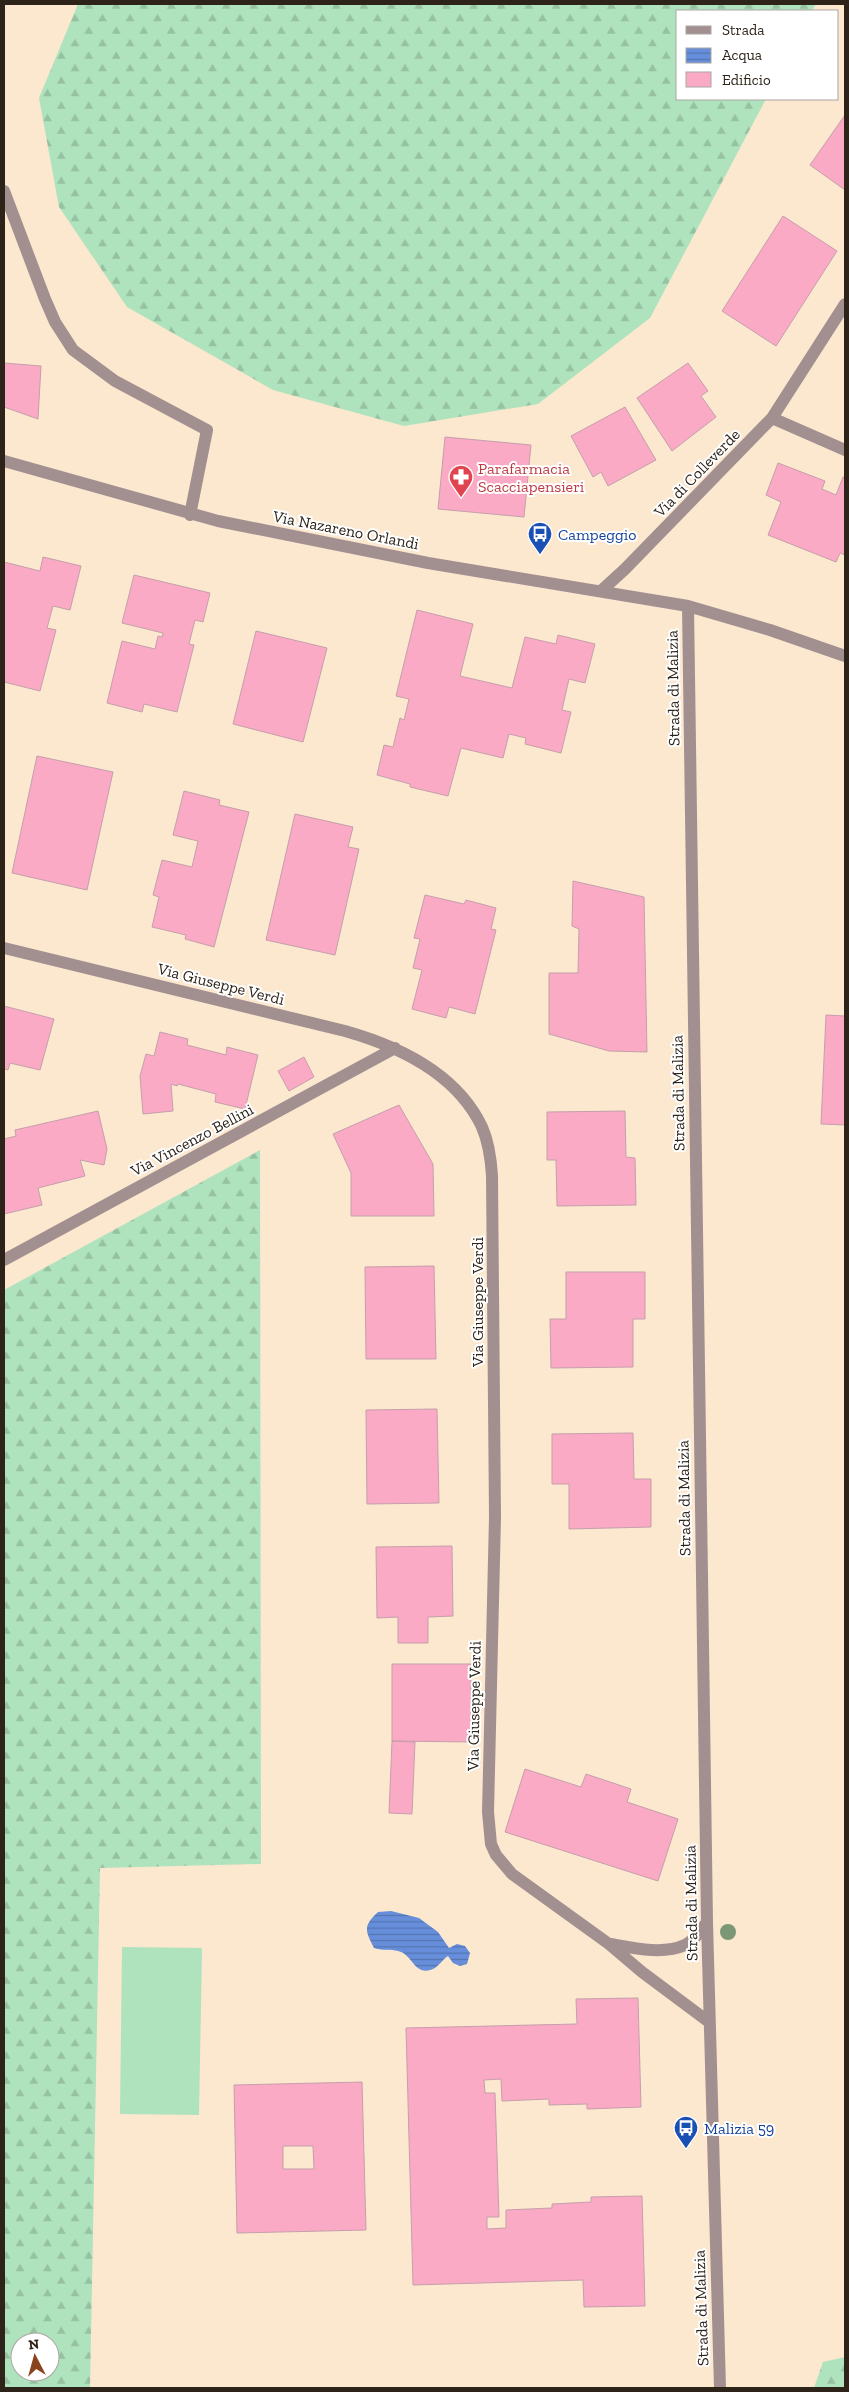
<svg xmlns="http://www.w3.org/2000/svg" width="849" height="2392" font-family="'Zilla Slab',serif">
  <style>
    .forest { fill: url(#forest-firs); fill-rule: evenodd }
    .pitch { fill: #aee3bd }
    .water { fill: url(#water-rules) }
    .building { fill: #faaac5; stroke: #c59fab; fill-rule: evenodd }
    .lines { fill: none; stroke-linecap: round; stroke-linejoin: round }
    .minor { stroke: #a29091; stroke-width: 12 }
    .tree { fill: #7b9776 }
    .labels { text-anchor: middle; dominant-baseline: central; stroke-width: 4; stroke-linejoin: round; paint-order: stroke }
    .health-label { font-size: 16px; fill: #be3a42; stroke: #fff; text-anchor: start }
    .street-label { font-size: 16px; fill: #2d2319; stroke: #fff }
    .transit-label { font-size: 16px; fill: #164399; stroke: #fff; text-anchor: start }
  </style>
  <defs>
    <pattern id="forest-firs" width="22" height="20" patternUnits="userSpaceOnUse" patternTransform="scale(1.25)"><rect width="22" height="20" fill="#aee3bd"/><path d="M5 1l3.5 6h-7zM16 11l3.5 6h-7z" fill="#96c2a2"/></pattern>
    <pattern id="water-rules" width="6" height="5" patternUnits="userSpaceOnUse" patternTransform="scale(1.25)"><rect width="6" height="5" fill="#668edb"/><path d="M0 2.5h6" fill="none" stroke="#5474b1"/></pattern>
  </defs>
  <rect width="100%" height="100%" fill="#fce7cf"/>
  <path class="forest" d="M78,4H816L812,11H678V99H766L650,318L538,404L404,426L273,390L127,307L59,207L39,98Z
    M260,1150L261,1864L100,1868L90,2388H4V1290ZM20,2342H50V2372H20Z
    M845,2357V2388H814L823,2362Z"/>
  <path class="pitch" d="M122,1947L202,1948L199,2115L120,2114Z"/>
  <path class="water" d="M391,1911L419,1918L438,1932L449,1948L457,1944L465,1946L470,1953L467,1964L460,1966L453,1963L448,1956C443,1959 438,1967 433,1969C414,1977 413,1954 398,1951C391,1949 384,1951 374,1948C365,1930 363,1926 378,1912Z"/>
  <path class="building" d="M845,115V190L810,165Z
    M783,216L837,251L776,346L722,311Z
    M4,363L41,366L38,419L4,407Z
    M688,363L708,391L701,396L716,417L672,451L637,398Z
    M625,407L656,460L608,486L601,472L593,477L571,436Z
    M445,437L531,445L524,517L438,509Z
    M778,463L825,481L822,489L836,495L843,477H845V555L840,553L836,562L768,535L781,502L766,495Z
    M43,557L81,566L70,610L53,606L47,628L56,630L40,691L4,682V562L40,571Z
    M134,575L210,593L203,622L195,620L189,644L194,645L177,712L144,704L142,712L107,703L122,641L155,649L158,636L162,637L163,633L122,623Z
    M417,610L473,624L460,676L512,688L525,637L556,644L558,635L595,644L585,683L569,679L562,710L571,712L561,753L525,744L526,738L509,734L503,758L461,748L448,796L410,787V784L377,775L384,745L393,747L400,718L404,720L409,699L396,696Z
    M256,631L327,648L303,742L233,724Z
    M37,756L113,772L87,890L12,873Z
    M184,791L220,800L219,805L249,812L214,947L185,939L186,935L152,927L159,897L153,895L162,860L192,867L198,841L173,835Z
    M295,814L353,827L348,847L359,849L335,955L266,940Z
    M573,881L644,897L647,1052L609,1051L549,1034V973H578L579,929L572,926Z
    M425,895L464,904L466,900L496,908L491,929L496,930L475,1014L449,1007L446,1018L412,1009L422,970L413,968L420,939L414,938Z
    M4,1006L54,1019L40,1070L10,1063L8,1070L4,1069Z
    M826,1015L845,1016V1125L821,1124Z
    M160,1032L188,1039L187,1045L226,1055L227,1047L258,1055L245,1109L215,1102L216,1094L178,1084L177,1086L171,1084L173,1111L143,1114L140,1076L146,1054L154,1056Z
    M304,1057L314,1077L289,1091L278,1071Z
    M399,1105L433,1164L434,1216H351V1173L333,1134Z
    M98,1111L107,1149L104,1165L80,1160L85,1176L38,1188L42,1205L4,1214V1139L16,1136L15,1130Z
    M625,1111L626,1157L635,1158L636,1205L557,1206L556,1160H547V1112Z
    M434,1266L436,1359H366L365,1267Z
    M566,1272H645V1319H633V1367L551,1368L550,1319H566Z
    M437,1409L439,1503L367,1504L366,1410Z
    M633,1433L634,1479H651V1527L569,1529V1484H552V1434Z
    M452,1546L453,1616L428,1617V1643H398V1617L377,1618L376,1547Z
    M392,1664H471V1742L392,1741Z
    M392,1741L415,1742L412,1814L389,1813Z
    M525,1769L581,1787L586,1774L631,1789L627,1802L678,1819L658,1881L505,1832Z
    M638,1998L641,2107L587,2109V2104L549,2105V2099L502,2101L501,2079L484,2080L485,2093H495L499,2217H487V2229L506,2228V2210L552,2208V2204L591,2202V2197L642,2196L645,2306L584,2307L583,2280L413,2285L406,2028L577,2024L576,1999Z
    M362,2082L366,2230L237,2233L234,2085ZM283,2146H313L314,2169H283Z"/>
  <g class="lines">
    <path class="minor" d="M4,191L45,299L55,322L73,350L115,381L207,430L190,515
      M772,418L845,450
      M4,461L218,521L428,563L688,606L770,630L845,656
      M601,591L625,569L772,418L845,304
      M688,606L707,1922L720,2388
      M4,948L345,1031C398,1046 457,1074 482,1127C489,1143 491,1159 492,1176L495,1517L488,1812L491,1844L496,1855L512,1874L609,1944L642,1972L709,2022
      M4,1260L395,1048
      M611,1944C633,1948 663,1955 685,1945C695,1940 701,1930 707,1922"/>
  </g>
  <circle class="tree" cx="728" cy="1932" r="8"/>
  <defs>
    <symbol id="pharmacy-pin" viewBox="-11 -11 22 30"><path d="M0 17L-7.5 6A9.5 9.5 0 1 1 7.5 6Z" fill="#e0444e" stroke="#fff"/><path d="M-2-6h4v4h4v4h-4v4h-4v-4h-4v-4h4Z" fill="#fff"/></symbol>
    <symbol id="bus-pin" viewBox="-11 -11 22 30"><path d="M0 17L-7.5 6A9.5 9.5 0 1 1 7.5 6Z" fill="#1a4fb4" stroke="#fff"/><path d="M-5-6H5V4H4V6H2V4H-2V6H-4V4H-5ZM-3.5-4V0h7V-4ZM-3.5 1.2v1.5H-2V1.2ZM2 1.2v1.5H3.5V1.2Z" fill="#fff"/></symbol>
  </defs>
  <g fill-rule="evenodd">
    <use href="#pharmacy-pin" x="447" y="463" width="28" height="38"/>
    <use href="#bus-pin" x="526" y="520" width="28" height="38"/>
    <use href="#bus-pin" x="672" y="2114" width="28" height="38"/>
  </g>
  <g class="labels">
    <g class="health-label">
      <text x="478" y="468">Parafarmacia<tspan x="478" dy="18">Scacciapensieri</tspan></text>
    </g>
    <g class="street-label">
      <text transform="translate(697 473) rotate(-46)">Via di Colleverde</text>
      <text transform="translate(346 530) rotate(11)">Via Nazareno Orlandi</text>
      <text transform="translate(673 688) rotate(-91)">Strada di Malizia</text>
      <text transform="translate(221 984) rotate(14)">Via Giuseppe Verdi</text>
      <text transform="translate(678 1093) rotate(-91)">Strada di Malizia</text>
      <text transform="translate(192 1140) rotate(-28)">Via Vincenzo Bellini</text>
      <text transform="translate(477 1302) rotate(-90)">Via Giuseppe Verdi</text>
      <text transform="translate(684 1498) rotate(-91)">Strada di Malizia</text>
      <text transform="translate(474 1706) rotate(-89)">Via Giuseppe Verdi</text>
      <text transform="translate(691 1903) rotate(-91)">Strada di Malizia</text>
      <text transform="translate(701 2308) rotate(-92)">Strada di Malizia</text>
    </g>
    <g class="transit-label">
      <text x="558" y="534">Campeggio</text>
      <text x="704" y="2128">Malizia 59</text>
    </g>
  </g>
  <rect width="849" height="2392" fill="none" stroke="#2d2319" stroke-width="10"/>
  <rect x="676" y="10" width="162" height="90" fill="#ffffff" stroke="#aba7a3"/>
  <rect x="686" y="26" width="25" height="8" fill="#a29091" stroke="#aba7a3"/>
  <text x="722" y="35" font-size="15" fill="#2d2319">Strada</text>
  <rect x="686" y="48" width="25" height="15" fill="url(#water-rules)" stroke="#aba7a3"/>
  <text x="722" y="60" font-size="15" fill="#2d2319">Acqua</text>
  <rect x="686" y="72" width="25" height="15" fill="#faaac5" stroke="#aba7a3"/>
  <text x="722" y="85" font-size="15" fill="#2d2319">Edificio</text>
  <g transform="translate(35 2357) rotate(354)"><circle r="24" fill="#ffffff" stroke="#aba7a3"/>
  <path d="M0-4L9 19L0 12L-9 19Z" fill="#89431d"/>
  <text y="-8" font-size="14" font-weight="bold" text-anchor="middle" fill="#2d2319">N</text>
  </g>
</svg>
